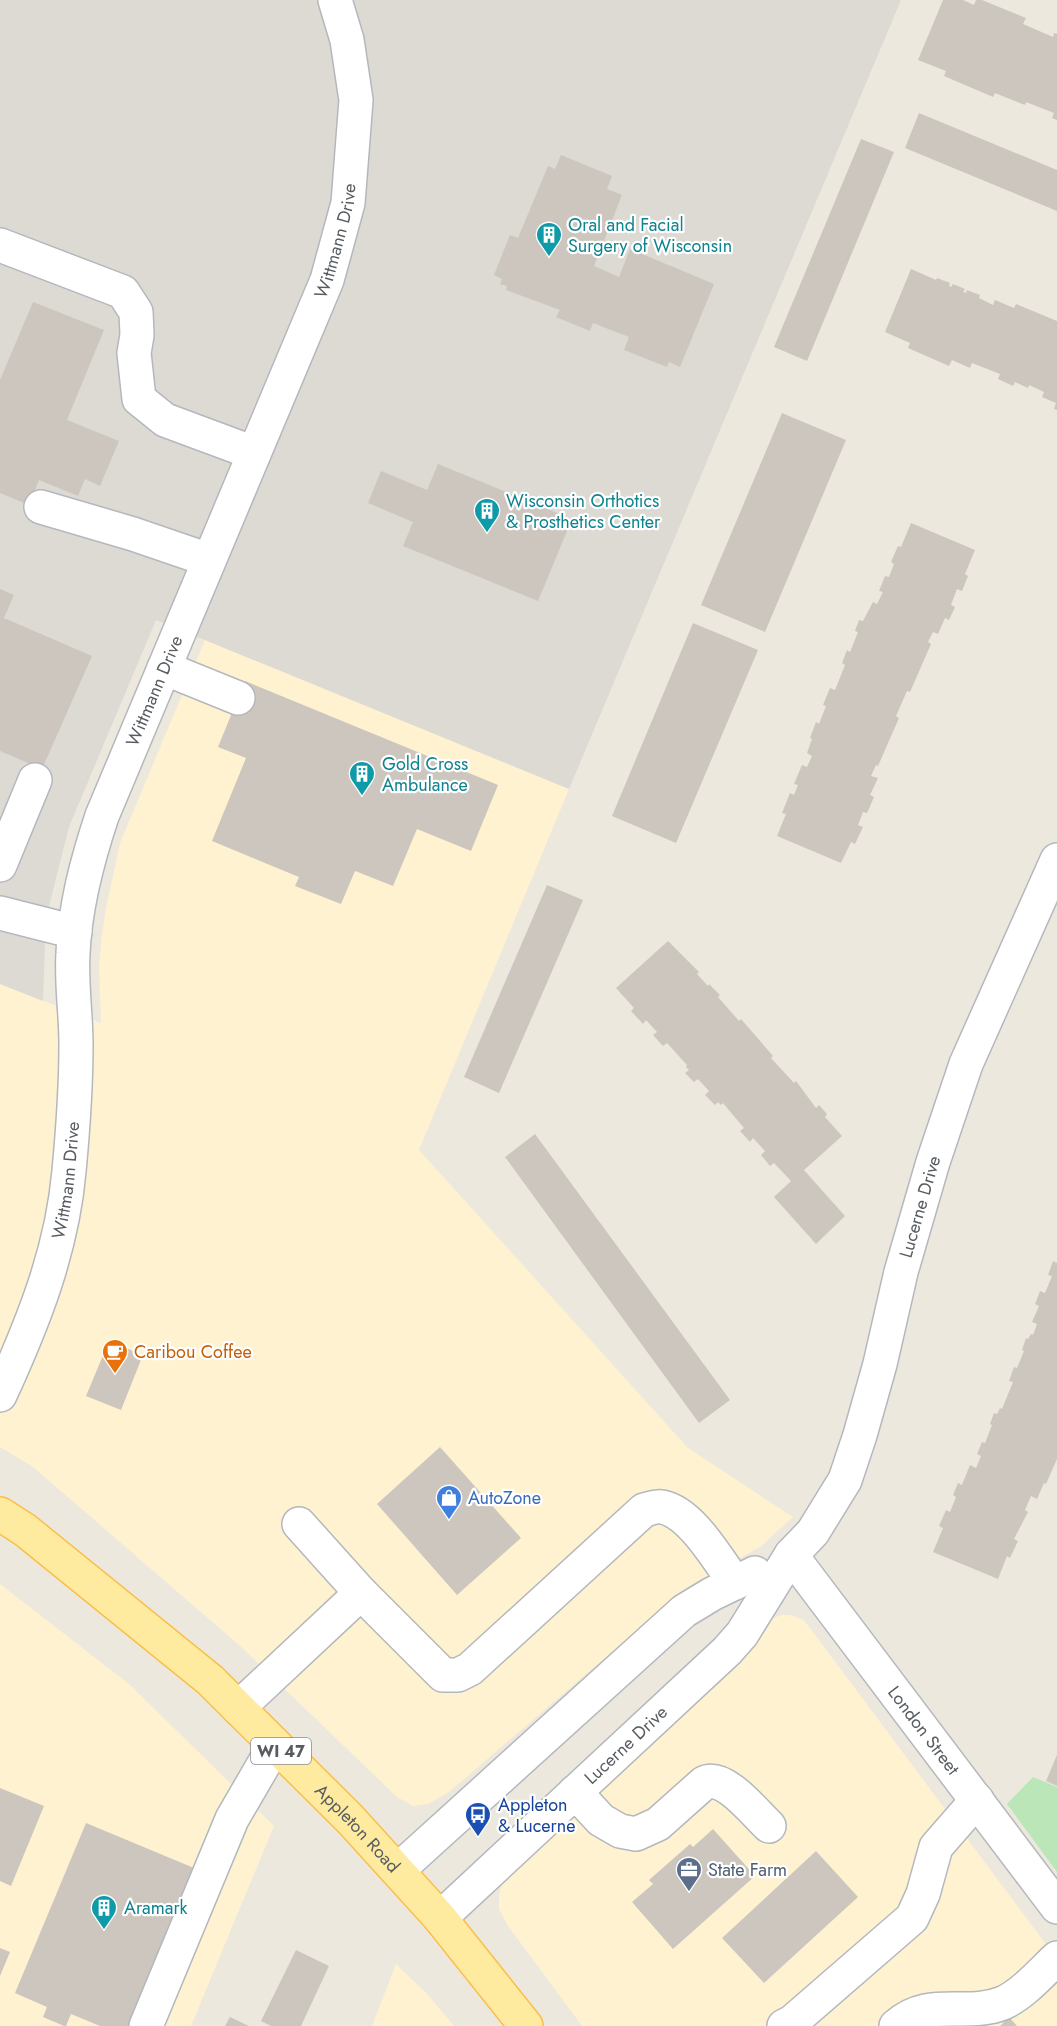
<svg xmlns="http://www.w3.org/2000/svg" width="1057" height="2026" font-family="Jost,sans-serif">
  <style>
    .commercial { fill: #fff2d0 }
    .industrial { fill: #dcdad3 }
    .green { fill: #bae6b8 }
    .building { fill: #ccc6bf }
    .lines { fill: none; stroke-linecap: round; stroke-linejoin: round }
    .minor-casing { stroke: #b4b8bd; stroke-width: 36 }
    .major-casing { stroke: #fabf49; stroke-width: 36 }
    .minor { stroke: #fff; stroke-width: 33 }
    .major { stroke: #ffeba0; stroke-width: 33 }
    .labels { text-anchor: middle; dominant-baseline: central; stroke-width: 4.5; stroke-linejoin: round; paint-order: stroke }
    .shield { fill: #fff; stroke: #898d90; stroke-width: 1.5 }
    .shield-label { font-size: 16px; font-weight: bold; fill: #575c61 }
    .culture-label { font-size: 18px; fill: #0d838f; stroke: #fff; text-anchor: start }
    .street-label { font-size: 18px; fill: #575c61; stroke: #fff }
    .food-label { font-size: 18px; fill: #c56008; stroke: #fff; text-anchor: start }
    .shop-label { font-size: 18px; fill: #366cbe; stroke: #fff; text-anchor: start }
    .transit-label { font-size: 18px; fill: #164399; stroke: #fff; text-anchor: start }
    .service-label { font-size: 18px; fill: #4e5e75; stroke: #fff; text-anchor: start }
  </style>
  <rect width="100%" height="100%" fill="#ece8de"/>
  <path class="commercial" d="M205,640L569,789L419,1150L688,1448L793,1517L760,1547L686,1588L449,1792L428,1804L413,1806L397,1797L239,1645L33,1467L0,1447V984L101,1023L99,967L101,943L105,913L120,843Z
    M0,1584L129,1684L274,1826L191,2026H0Z
    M781,1615H791L804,1620L1057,1959V2026H582L508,1926L499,1909V1894L504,1878L767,1621Z
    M396,1964L428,1995L454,2026H372Z"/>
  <path class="industrial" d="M0,0H901L569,789L156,620L69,827L49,906L45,943L43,1001L0,984Z"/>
  <path class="green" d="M1033,1777L1057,1787V1872L1007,1804Z"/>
  <path class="building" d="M943,0H963L974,5L976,0H982L1026,18L1023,24L1053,37L1054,33L1057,34V120L1052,118L1054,113L1026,102L1025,105L995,93L993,97L944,76L946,71L918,60Z
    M919,113L1057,170V211L905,148Z
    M861,139L894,152L807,361L774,347Z
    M561,155L612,176L607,189L622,195L594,266L619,277L630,249L714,284L680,367L669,362L667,367L624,350L629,337L593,323L590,331L556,317L560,310L506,290L507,286L500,284L502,279L494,275L510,235L518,238L548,166L555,169Z
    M911,269L936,280L937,278L950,283L949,286L951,287L953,284L965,289L963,292L966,293L967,290L980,295L979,298L993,305L995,300L1014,308L1016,304L1057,321V410L1054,409L1056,403L1042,397L1044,392L1029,385L1028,388L1015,382L1013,386L998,379L1000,374L972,363L970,368L952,360L949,366L908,348L910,343L885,332Z
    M33,302L104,330L67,420L119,441L100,486L85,479L78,496L39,480L29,505L0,493V380Z
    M782,413L846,440L765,632L701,605Z
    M438,464L572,519L538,601L403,546L413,522L368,503L381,471L427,490Z
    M911,523L975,550L965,574L968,576L962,591L957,589L951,605L955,607L949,620L945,618L938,634L933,632L928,642L931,644L910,692L907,691L896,716L899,718L878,766L876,765L871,776L878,778L870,795L874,797L867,813L863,812L858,825L863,827L855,844L851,842L841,863L777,836L786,814L782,813L790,793L794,795L798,785L794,784L802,765L807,767L812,756L807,753L812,739L810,738L816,722L819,724L826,706L823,705L830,688L835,690L845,665L842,663L847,650L850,652L858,632L855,631L859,620L863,621L873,602L877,604L883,592L879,591L885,576L889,577L894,564L891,562L898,546L901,547Z
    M0,589L14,595L4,618L92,656L42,769L0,751Z
    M693,623L758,650L676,843L612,816Z
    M245,681L498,785L471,851L417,829L393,886L355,871L341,904L295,886L299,877L212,841L246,758L218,747Z
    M547,885L583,900L499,1093L464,1077Z
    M668,941L699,972L697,974L708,986L709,984L720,995L718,997L739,1021L741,1019L773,1056L771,1058L794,1083L796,1081L816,1108L819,1105L827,1114L825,1117L842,1136L804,1170L845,1216L816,1244L774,1197L791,1181L774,1163L770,1166L761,1155L765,1151L753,1138L750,1142L740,1131L744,1128L723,1103L721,1105L718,1102L715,1105L705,1095L709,1091L698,1079L694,1082L685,1073L689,1070L686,1067L687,1065L667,1043L663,1046L653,1035L657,1032L646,1020L643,1024L631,1011L634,1008L616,988Z
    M535,1134L730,1400L699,1423L505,1157Z
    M1053,1261L1057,1263V1459L1046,1484L1044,1483L1037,1499L1031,1496L1025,1510L1028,1512L1014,1539L1018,1541L1010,1558L1007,1556L998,1579L933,1552L943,1528L939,1526L946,1510L950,1512L956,1497L953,1495L958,1483L962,1485L970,1465L976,1468L981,1456L977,1454L982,1442L985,1443L992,1425L990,1424L994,1413L997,1414L1000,1408L1002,1409L1013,1382L1009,1381L1014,1367L1017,1368L1024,1351L1022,1350L1026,1338L1028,1339L1031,1334L1033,1335L1037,1324L1032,1322L1039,1306L1035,1304L1040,1291L1045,1293L1052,1276L1048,1275Z
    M109,1341L143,1355L121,1410L86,1396Z
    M440,1447L521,1538L457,1595L377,1504Z
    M1057,1755V1786L1046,1781Z
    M0,1788L44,1806L11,1886L0,1881Z
    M86,1823L194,1868L128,2026H100L71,2014L66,2026H64L43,2017L47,2007L15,1993Z
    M713,1829L755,1876L673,1949L632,1902L653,1884L649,1880L690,1844L693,1847Z
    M816,1851L858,1897L764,1983L722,1938Z
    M0,1948L10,1952L0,1976Z
    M296,1950L329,1966L301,2026H271L261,2021Z
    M230,2017L249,2026H225Z
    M1009,2017L1017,2026H1000Z"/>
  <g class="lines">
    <defs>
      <g id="minor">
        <path d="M0,245L123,292L136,312L137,335L134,353L139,399L165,420L254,453"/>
        <path d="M41,507L133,534L209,560"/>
        <path d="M164,668L238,698"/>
        <path d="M0,865L35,780"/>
        <path d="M0,913L75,932"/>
        <path id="s1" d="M0,1395C33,1323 62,1251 69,1171C73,1129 76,1086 76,1044C76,1014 71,983 73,953C75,906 87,861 102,816L327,280L348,203L356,100L347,40L335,0"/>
        <path d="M299,1524L361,1593"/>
        <path id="s2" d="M791,1555L1057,1907"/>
        <path d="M238,1708L361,1593L443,1675H458L470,1669L644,1510C649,1509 656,1506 662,1507C691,1512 718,1560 735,1583"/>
        <path d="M575,1792L601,1820L620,1831L636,1834L658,1824L704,1783C724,1773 754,1812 769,1826"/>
        <path d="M398,1870L684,1611L712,1594L755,1573"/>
        <path id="s3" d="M440,1918L727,1651L742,1634L791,1555L813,1532L845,1480L860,1435L880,1364L901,1272L933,1162L966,1064L1057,860"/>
        <path d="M146,2026L232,1819L275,1745"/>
        <path d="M784,2026L792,2022L912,1918L923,1894L936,1847L977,1800"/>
        <path d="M896,2026C929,1996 966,2018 1003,2003C1023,1994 1041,1973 1057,1958"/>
      </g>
      <g id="major">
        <path id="s4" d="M0,1514L25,1530L210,1680L350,1819L440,1918L526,2026"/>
      </g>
    </defs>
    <use href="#minor" class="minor-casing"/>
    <use href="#major" class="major-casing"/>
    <use href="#minor" class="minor"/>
    <use href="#major" class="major"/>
  </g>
  <defs>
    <symbol id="building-pin" viewBox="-11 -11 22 30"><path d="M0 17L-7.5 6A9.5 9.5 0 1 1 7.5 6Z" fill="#0f9aa8" stroke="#fff"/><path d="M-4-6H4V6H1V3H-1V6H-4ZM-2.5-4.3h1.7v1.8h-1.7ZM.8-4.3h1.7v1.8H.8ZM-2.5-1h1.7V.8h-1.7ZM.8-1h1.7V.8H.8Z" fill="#fff"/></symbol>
    <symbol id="cafe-pin" viewBox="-11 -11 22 30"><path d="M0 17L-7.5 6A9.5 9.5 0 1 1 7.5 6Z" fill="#e8710a" stroke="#fff"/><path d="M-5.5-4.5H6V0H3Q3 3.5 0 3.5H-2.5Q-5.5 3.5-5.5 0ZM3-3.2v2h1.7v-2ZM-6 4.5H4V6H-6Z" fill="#fff"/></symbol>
    <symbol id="shop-pin" viewBox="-11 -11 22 30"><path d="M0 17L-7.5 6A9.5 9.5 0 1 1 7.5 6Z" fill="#3f7fe0" stroke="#fff"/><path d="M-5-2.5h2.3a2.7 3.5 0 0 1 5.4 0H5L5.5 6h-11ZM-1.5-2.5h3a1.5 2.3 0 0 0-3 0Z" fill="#fff"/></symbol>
    <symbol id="bus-pin" viewBox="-11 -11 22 30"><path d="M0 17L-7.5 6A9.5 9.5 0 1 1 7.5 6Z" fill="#1a4fb4" stroke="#fff"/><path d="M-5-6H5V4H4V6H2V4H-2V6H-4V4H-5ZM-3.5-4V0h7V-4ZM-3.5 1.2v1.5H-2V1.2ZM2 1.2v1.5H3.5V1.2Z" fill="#fff"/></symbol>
    <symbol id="office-pin" viewBox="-11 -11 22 30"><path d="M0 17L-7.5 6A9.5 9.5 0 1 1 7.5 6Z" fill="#5c6f8a" stroke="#fff"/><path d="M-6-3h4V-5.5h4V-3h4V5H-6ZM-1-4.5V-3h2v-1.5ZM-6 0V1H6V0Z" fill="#fff"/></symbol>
  </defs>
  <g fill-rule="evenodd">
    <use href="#building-pin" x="534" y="220" width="30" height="40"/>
    <use href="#building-pin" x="472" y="496" width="30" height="40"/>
    <use href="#building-pin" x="347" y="759" width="30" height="40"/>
    <use href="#cafe-pin" x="100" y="1337" width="30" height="40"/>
    <use href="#shop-pin" x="434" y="1483" width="30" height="40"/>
    <use href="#bus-pin" x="463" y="1800" width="30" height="40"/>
    <use href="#office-pin" x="674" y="1855" width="30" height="40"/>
    <use href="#building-pin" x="89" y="1893" width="30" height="40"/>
  </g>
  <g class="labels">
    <rect class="shield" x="251" y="1738" width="60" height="26" rx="4.5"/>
    <g class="shield-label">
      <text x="281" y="1751">WI 47</text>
    </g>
    <g class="culture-label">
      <text x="568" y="225">Oral and Facial<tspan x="568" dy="21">Surgery of Wisconsin</tspan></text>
      <text x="506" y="501">Wisconsin Orthotics<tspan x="506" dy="21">&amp; Prosthetics Center</tspan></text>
      <text x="382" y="764">Gold Cross<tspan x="382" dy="21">Ambulance</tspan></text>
      <text x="124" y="1908">Aramark</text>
    </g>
    <g class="street-label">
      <text stroke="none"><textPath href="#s1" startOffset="1216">Wittmann Drive</textPath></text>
      <text stroke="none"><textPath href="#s1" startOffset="730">Wittmann Drive</textPath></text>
      <text stroke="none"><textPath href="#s1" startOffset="226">Wittmann Drive</textPath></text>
      <text stroke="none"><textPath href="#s3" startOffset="884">Lucerne Drive</textPath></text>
      <text stroke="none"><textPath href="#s2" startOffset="220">London Street</textPath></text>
      <text stroke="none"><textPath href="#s3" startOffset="254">Lucerne Drive</textPath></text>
      <text stroke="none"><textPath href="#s4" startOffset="477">Appleton Road</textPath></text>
    </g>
    <g class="food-label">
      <text x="134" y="1352">Caribou Coffee</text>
    </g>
    <g class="shop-label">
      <text x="468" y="1498">AutoZone</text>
    </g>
    <g class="transit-label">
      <text x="498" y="1805">Appleton<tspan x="498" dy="21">&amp; Lucerne</tspan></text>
    </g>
    <g class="service-label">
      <text x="708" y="1870">State Farm</text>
    </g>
  </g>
</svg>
